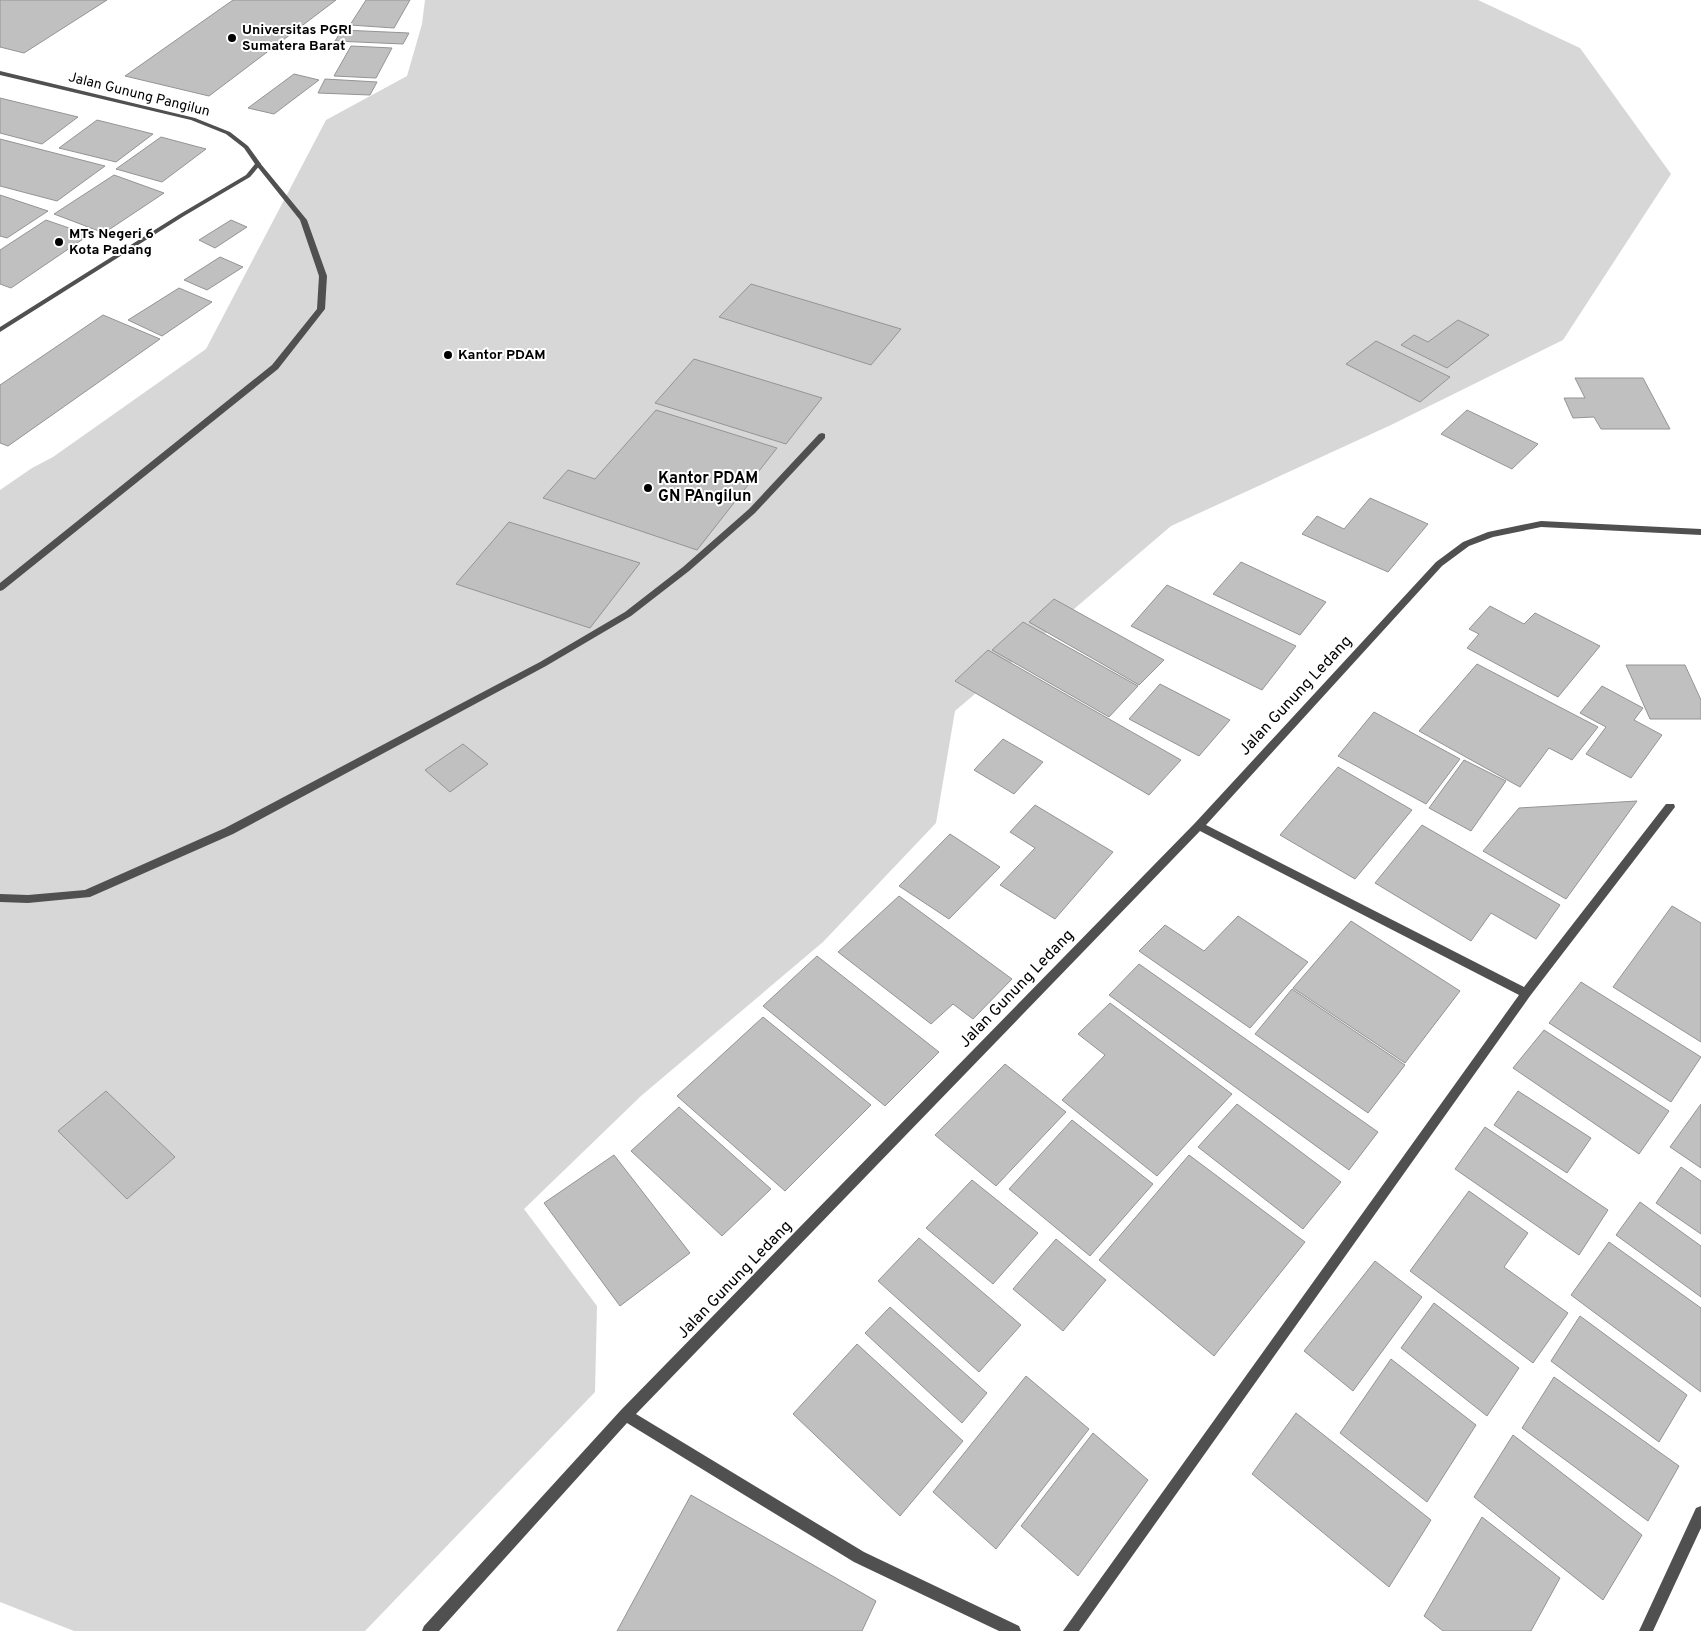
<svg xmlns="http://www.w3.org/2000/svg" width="1701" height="1631" font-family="Overpass,sans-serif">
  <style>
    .green { fill: #d7d7d7 }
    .building { fill: #c0c0c0; stroke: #949494 }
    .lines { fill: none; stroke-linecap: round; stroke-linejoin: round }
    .service { fill: #505050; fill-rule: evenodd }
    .minor { fill: #505050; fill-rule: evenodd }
    .tertiary { fill: #505050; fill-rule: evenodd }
    .poi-dot { fill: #000; stroke: #fff; stroke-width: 2 }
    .labels { text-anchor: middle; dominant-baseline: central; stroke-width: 4; stroke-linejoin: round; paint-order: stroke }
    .far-poi-label { font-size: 14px; font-weight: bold; fill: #000; stroke: #fff; text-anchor: start }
    .far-street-label { font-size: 14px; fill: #000; stroke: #fff }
    .poi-label { font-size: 16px; font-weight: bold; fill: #000; stroke: #fff; text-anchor: start }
    .street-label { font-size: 16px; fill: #000; stroke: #fff }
  </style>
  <rect width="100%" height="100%" fill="#fff"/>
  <path class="green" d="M425,0H1478L1580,48L1671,174L1563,340L1391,425L1171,526L955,711L936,823L823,942L641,1096L524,1209L597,1306L595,1392L365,1631H74L0,1602V490L32,468L53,457L206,349L326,120L407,76L422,24Z"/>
  <path class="building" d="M0,0H107L24,53L0,47Z
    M233,0H336L209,96L125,76Z
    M366,0H410L394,28L350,25Z
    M342,30L409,33L403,44L335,41Z
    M351,46L392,48L376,78L334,76Z
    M294,74L319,80L274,114L248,108Z
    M325,79L377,82L370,95L318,93Z
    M0,98L78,117L42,144L0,133Z
    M97,120L153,134L116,162L59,148Z
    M161,137L206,149L162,182L116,169Z
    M0,139L105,166L57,201L0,186Z
    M114,175L164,193L104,233L54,214Z
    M0,195L48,211L7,238L0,236Z
    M46,220L89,235L11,288L0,284V250Z
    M231,220L247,227L215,248L199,240Z
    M220,257L243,267L207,290L184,280Z
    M751,284L901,329L871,365L719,317Z
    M179,288L212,302L162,336L128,320Z
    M103,315L160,339L8,446L0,443V385Z
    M1458,320L1489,335L1447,368L1401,345L1414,335L1428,342Z
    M1376,341L1450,377L1420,402L1346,364Z
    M694,359L822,398L786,444L655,403Z
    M1575,378H1643L1670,429H1601L1594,417L1573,418L1564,398H1585Z
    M656,410L777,448L697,550L543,498L568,470L595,479Z
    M1467,410L1538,444L1512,469L1441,434Z
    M1370,498L1428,524L1388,572L1302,534L1317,516L1344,529Z
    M509,522L640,563L590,628L456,584Z
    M1241,562L1326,602L1300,635L1213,594Z
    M1167,585L1296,646L1262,690L1131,626Z
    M1054,599L1164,660L1139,685L1029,622Z
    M1490,606L1524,624L1535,613L1600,646L1558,697L1467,648L1479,634L1469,629Z
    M1023,622L1138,686L1109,717L992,650Z
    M988,650L1181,760L1149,795L955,681Z
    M1477,664L1598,727L1572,760L1549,748L1520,787L1419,731Z
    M1626,665H1685L1701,700V719H1650Z
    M1160,684L1230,720L1199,756L1129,719Z
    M1602,686L1643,708L1634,720L1662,735L1631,778L1586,754L1606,727L1580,713Z
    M1374,712L1460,759L1426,804L1338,756Z
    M1003,739L1043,762L1014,794L974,770Z
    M463,744L488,764L450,792L425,770Z
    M1464,760L1506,781L1471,831L1429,808Z
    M1338,767L1412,810L1355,879L1280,835Z
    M1637,801L1566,899L1483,851L1519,808Z
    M1035,805L1113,852L1055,919L1000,885L1035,848L1010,832Z
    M1422,825L1560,905L1536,939L1491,913L1471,941L1375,883Z
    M950,834L1000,867L949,919L899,886Z
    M899,896L1012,979L973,1019L953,1004L931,1024L838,952Z
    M1672,906L1701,923V1042L1613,987Z
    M1238,916L1308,962L1250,1028L1139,951L1165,925L1204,951Z
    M1351,921L1460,991L1405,1063L1293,988Z
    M817,956L939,1052L885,1106L763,1006Z
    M1139,964L1378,1132L1349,1170L1109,995Z
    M1581,982L1701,1057L1671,1102L1549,1023Z
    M1292,989L1405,1065L1368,1113L1255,1034Z
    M1110,1003L1232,1094L1157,1176L1062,1100L1105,1055L1078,1034Z
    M763,1017L871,1105L785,1191L677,1096Z
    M1544,1030L1669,1111L1639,1154L1513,1068Z
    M1005,1064L1066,1112L996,1186L935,1135Z
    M106,1091L175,1157L127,1199L58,1131Z
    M1518,1091L1591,1138L1567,1173L1494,1125Z
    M1237,1104L1341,1182L1303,1229L1198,1147Z
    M1701,1104V1168L1670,1147Z
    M679,1107L771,1189L722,1236L631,1151Z
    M1072,1120L1153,1184L1090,1256L1009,1189Z
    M1485,1127L1608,1210L1579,1255L1455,1169Z
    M614,1155L690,1253L620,1306L544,1203Z
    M1189,1155L1305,1242L1214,1356L1099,1260Z
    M1681,1167L1701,1181V1234L1656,1203Z
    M972,1180L1038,1233L993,1284L926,1228Z
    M1469,1191L1528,1233L1504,1267L1568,1313L1533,1363L1410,1271Z
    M1640,1202L1701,1246V1297L1616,1235Z
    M919,1238L1021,1325L979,1372L878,1281Z
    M1056,1239L1106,1280L1063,1331L1013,1289Z
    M1609,1242L1701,1308V1392L1571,1295Z
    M1375,1261L1422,1297L1353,1391L1304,1351Z
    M1434,1303L1519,1368L1487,1416L1401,1348Z
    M890,1307L987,1393L962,1423L865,1333Z
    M1580,1316L1687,1395L1659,1442L1551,1361Z
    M857,1344L963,1441L900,1516L793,1414Z
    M1391,1359L1476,1425L1427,1502L1340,1433Z
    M1026,1376L1089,1429L996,1549L933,1492Z
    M1554,1377L1679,1466L1648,1521L1522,1428Z
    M1296,1413L1431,1520L1389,1587L1252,1474Z
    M1093,1433L1148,1480L1078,1576L1021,1526Z
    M1513,1435L1642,1535L1603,1600L1474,1497Z
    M691,1495L876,1601L862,1631H617Z
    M1482,1517L1560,1578L1531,1631H1443L1424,1616Z"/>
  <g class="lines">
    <path class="service" d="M256,163H260L307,220L327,276L325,309L278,369L3,590L0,591V583L272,365L317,309L319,276L300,220L256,165Z
      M822,433L825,434V438L755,513L689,571L631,616L546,666L233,834L90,897L28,903L0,902V894L28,895L85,890L225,828L540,662L625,612L683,567L749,509L819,434Z"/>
    <path class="minor" d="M1541,521L1701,529V535L1541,527L1493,537L1469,546L1442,566L1206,825L1524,987L1666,804H1674L1675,807L1530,996L1079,1631H1063L1519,995L1200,831L636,1414L864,1552L1019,1626L1021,1631H999L854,1562L627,1423L439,1631H422L424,1626L621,1410L1195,823L1436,562L1463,542L1488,532Z
      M1701,1506V1528L1653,1631H1639L1696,1508Z"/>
    <path class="tertiary" d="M0,71L195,118L230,132L248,146L261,164L250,177L184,216L0,332V327L180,214L246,175L255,164L244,148L226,134L191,120L0,75Z"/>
  </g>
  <g class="poi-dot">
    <circle cx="232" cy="38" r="5"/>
    <circle cx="59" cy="242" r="5"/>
    <circle cx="448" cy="355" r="5"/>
    <circle cx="648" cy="488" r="5"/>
  </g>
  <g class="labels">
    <g class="far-poi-label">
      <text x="242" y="30">Universitas PGRI<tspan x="242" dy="16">Sumatera Barat</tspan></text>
      <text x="69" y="234">MTs Negeri 6<tspan x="69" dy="16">Kota Padang</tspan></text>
      <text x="458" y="355">Kantor PDAM</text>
    </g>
    <g class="far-street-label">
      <text transform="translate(139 95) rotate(14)">Jalan Gunung Pangilun</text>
    </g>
    <g class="poi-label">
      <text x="658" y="479">Kantor PDAM<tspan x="658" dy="18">GN PAngilun</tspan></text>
    </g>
    <g class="street-label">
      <text transform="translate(1296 696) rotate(-47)">Jalan Gunung Ledang</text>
      <text transform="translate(1017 989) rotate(-46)">Jalan Gunung Ledang</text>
      <text transform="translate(735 1280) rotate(-46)">Jalan Gunung Ledang</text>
    </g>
  </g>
</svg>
